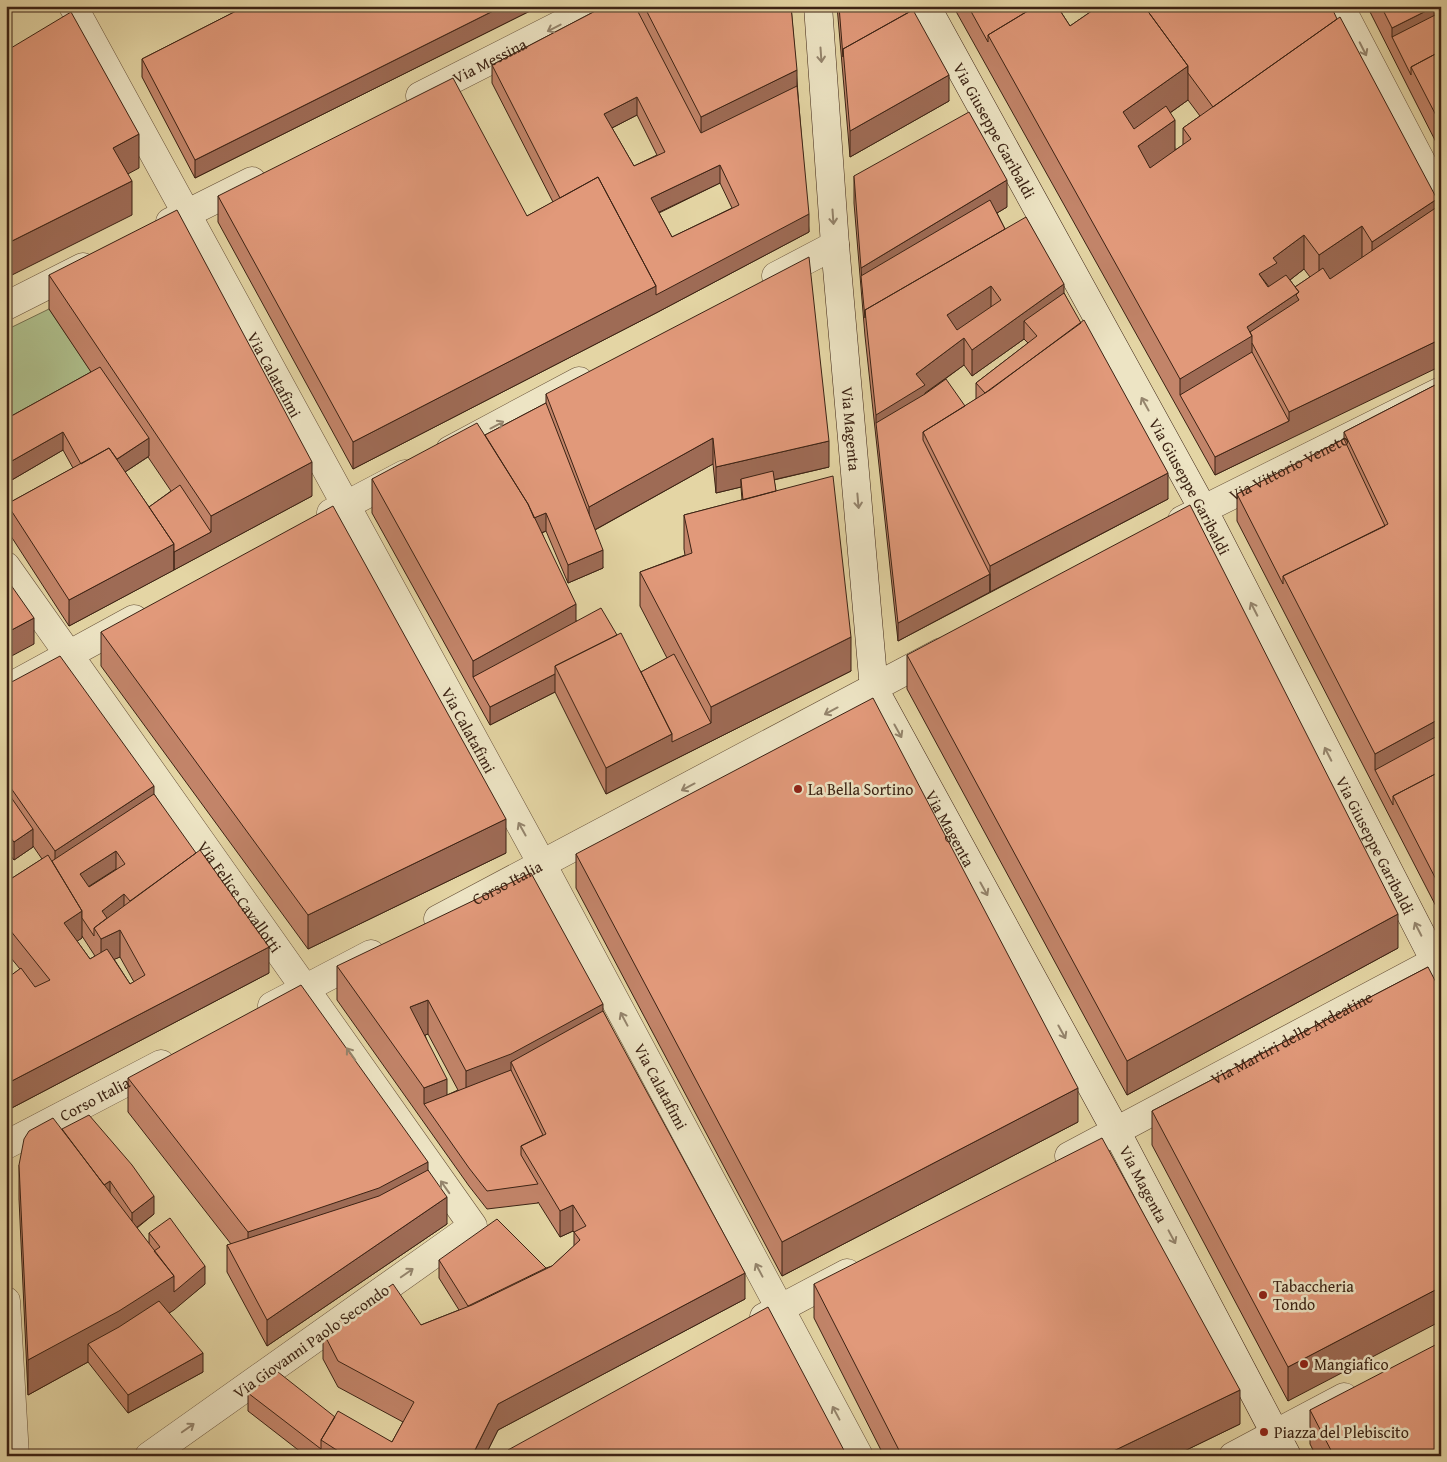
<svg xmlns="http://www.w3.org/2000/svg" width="1447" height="1462" font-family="'Gentium Book Plus',serif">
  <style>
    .green { fill: #aebe8b; stroke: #757050 }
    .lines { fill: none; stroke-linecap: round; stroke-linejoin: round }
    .street-casing { stroke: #665038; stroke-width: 29 }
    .secondary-casing { stroke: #3c2314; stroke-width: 29 }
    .street { stroke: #ede4c4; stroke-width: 28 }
    .secondary { stroke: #ede4c4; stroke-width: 28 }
    .wall { fill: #c28469; stroke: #3c2314; fill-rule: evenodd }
    .shaded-wall { fill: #9e6b55; stroke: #3c2314 }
    .building { fill: #e1997a; stroke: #3c2314; fill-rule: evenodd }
    .oneway { stroke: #94846c }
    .poi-dot { fill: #8f2418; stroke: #ede4c4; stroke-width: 2 }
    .labels { text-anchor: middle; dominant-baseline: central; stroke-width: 5; stroke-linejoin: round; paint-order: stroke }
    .street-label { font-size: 16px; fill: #3c2314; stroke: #ede4c4 }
    .poi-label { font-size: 16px; fill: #3c2314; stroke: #ede4c4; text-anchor: start }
  </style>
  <rect width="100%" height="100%" fill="#e4d5a4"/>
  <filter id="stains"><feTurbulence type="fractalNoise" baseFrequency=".004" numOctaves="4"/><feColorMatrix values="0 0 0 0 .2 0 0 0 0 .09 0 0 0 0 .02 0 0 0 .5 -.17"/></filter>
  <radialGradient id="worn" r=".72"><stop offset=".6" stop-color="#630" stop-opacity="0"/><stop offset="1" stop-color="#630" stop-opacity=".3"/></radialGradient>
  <path class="green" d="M49,309L100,385L6,437V330Z"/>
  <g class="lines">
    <defs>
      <g id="street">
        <path id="s1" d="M73,6L542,864L859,1456"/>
        <path d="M1340,6L1441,199"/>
        <path id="s2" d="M420,96L597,6"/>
        <path d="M170,222L252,181"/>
        <path d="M776,276L835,245"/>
        <path d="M6,306L83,267"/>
        <path d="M450,450L579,381"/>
        <path d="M331,513L405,474"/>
        <path id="s3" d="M1182,520L1441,391"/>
        <path id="s4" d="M6,566L473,1226L149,1456"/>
        <path d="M6,689L134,619"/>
        <path id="s5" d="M438,919L941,652"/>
        <path d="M272,1006L371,954"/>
        <path id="s6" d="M6,1145L161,1064"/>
        <path id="s7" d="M1069,1156L1441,958"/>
        <path d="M6,1301L15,1456"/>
        <path d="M764,1317L847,1273"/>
        <path d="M1233,1456L1344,1397"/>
      </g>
      <g id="secondary">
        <path id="s8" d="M818,6L835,245L874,689L1116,1131L1287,1456"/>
        <path id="s9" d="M926,6L1203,509L1441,973"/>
      </g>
    </defs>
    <use href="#street" class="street-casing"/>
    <use href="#secondary" class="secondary-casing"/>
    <use href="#street" class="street"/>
    <use href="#secondary" class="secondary"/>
  </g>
  <path class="wall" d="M246,6H540L195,178L142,77V59Z
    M605,6H791L809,232L656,313L353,469L218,222V196L527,216L553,202L492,83V65ZM637,115L657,155L634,166L612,128ZM720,183L732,208L672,237L659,213Z
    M837,6H906L949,101L850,157Z
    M953,6H1064L1059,9L1070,26L1099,6L1437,199L1289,439L1215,475ZM1188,100L1200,116L1183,128V145L1175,150L1170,113ZM1304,269L1310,277L1295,287L1290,280Z
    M1367,6H1441V152L1411,93Z
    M854,176L1007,207L997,213L1005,229L1064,293L1168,499L898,641L865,336L854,203ZM1024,339L1028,343L976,383V399L965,406L925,394L964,365L972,376Z
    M49,275L312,496L69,626L7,530V504L73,468L63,450L10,481L6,474V419L91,372L49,309ZM148,457L171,491L149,507L125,472Z
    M1441,382V916L1237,521V494L1344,439V432Z
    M546,394L829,467L774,480L776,491L851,671L606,794L555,692L490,725L372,513V479L485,435L546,403ZM713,464L716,493L741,487L742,500L684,515V549L685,555L640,572V606L667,658L641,672L617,635L576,621L542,533L546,531L568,583L603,568L595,530Z
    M101,632L506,853L308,949L101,666Z
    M907,655L1398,948L1127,1095L907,689Z
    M6,685L154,794L269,973L6,1111V979L20,969L6,952V882L42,859L33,846V847L14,860L6,850ZM116,869V870L89,887ZM82,936L95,956L90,959L77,941L82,938ZM120,957L134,982L130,984L114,959Z
    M576,854L1078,1122L782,1276L576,888Z
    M337,966L603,1011L745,1299L498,1430L485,1456H306L248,1411V1393L335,1417L392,1442L403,1422L338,1387L323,1359V1332L421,1325L459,1310L439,1278V1260L546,1268L552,1266L574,1246V1232L573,1231L560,1237L538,1202V1203L487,1209L469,1186L337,1000ZM428,1034L458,1090L447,1095L425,1035Z
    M1428,967L1288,1401L1152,1145V1111Z
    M128,1078L428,1170L447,1224L267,1346L227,1272V1245L231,1244L128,1112Z
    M62,1129L154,1214L137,1228L149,1244V1233L205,1284L169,1313L203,1372L128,1413L88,1362L28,1395L19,1199V1165Z
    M814,1284L1240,1424L1174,1456H884L814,1318Z
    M1310,1410L1441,1456H1316L1310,1444Z"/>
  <path class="shaded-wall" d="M6,6H15L6,11Z
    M503,6H540L195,178V160Z
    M1042,6H1064L1051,13Z
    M1436,6H1441V30L1392,37V28Z
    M1188,66V100L1123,146V112Z
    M797,70V104L701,151V117Z
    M949,75V101L850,157V131Z
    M637,97V115L604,132V114Z
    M1175,120V154L1138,180V146Z
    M139,134V168L113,182V148Z
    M720,165V183L651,216V198Z
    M1007,180V207L863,294L861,268Z
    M132,181V215L6,278V244Z
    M1437,199V233L1372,276V242Z
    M809,214V232L656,313L353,469V442L656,286Z
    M1362,226V260L1319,289V255Z
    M1304,235V269L1277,290V297L1259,274L1273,258Z
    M1064,284V311L1024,321V339L972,376V350Z
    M991,286V312L947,342V315Z
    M1299,292V326L1252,343V370L1180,395V379L1247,327Z
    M964,338V365L925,393V412L876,423V415L916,374Z
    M1441,339V366L1215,475V457L1289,421V412Z
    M63,432V450L10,481V462Z
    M149,438V456L113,480V462Z
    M713,438V464L589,533V507Z
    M829,441V467L742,487L741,479V487L716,493V467Z
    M312,462V496L174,570V552L211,532V516Z
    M1168,473V499L990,592V566Z
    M546,513V531L528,538V520Z
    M174,544V570L69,626V600Z
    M603,550V568L568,583V565Z
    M990,574V592L898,641V623Z
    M576,604V638L473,677V661Z
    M34,618V644L6,659V633Z
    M851,637V671L606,794V768L672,734L711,723V707Z
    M555,674V692L490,725V707Z
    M1441,718V752L1375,770V754Z
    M154,786V813L55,875V851Z
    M506,819V853L308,949V915Z
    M33,829V847L14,860V842Z
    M116,851V869L80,892V874Z
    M124,894V912L102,929V911Z
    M82,911V938L64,950V923Z
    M1398,914V948L1127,1095V1061Z
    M120,930V957L101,965V939Z
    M269,947V973L6,1111V1084Z
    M428,1000V1034L410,1041V1007Z
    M603,1004V1038L511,1062V1088L466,1105V1071Z
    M447,1079V1113L424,1104V1088Z
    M1078,1088V1122L782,1276V1242Z
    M428,1162V1196L248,1266V1232Z
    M110,1181V1199L97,1190Z
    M154,1196V1214L132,1231V1213Z
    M447,1197V1224L267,1346V1320Z
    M573,1205V1231L560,1237V1211Z
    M205,1266V1284L174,1310L119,1345L88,1344V1362L28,1395V1360L174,1276Z
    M745,1273V1299L498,1430L485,1456H472L498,1404Z
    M1441,1287V1321L1288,1401V1367Z
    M203,1353V1372L128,1413V1395Z
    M1240,1390V1424L1174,1456H1103Z"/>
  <path class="building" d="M246,6H503L195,160L142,59Z
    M605,6H635L701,133L797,86L809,214L656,295V286L598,177L560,198L492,65ZM637,97L665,152L634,166L604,114ZM720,165L739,205L672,237L651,198Z
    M644,6H791L797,70L701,117Z
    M839,6H906L909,12L843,49V57Z
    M968,6H1036L988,35V42Z
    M1036,6H1057L1070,26L1099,6H1144L1188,66L1123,112L1134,129L1166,106L1175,120L1138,146L1150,168L1191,139L1183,128L1340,17L1437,199L1372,242L1362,226L1319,255L1304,235L1273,258L1277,263L1259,274L1268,287L1286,275L1299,292L1247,327L1252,336L1180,379L988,35Z
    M1144,6H1331L1337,19L1213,107L1188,73V66Z
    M1381,6H1436L1392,28Z
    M913,10L949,75L850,131L843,49Z
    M71,12L139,134L113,148L132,181L6,244V51Z
    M1441,12V51L1411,67V75L1392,37Z
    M1441,51V125L1411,67Z
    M453,78L527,216L598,177L656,286L353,442L218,196Z
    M969,112L1007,180L861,268L854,176Z
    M990,200L1005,229L865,310V318L861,276Z
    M1437,207L1441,215V339L1289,412L1252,343V336L1250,332L1299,300L1296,295L1299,292L1295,287L1323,268L1330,279Z
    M177,210L312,462L211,516L49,275Z
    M1026,217L1064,284L972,350L964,338L916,374L925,385L876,415L865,310ZM991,286L1001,300L957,330L947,315Z
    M809,257L829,441L716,467L713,438L589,507L546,394Z
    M1064,293L1081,323L985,393L976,383L1037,336L1024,321Z
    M1084,320L1168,473L990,566L923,432L990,390Z
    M1252,352L1289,421L1215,457L1180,395Z
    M100,367L149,438L117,459L109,448L81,464L63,432L10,462L6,456V419Z
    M946,379L965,406L923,432V440L990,574L898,623L876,423L925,394Z
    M1441,382V718L1375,754L1283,576L1388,524L1344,432Z
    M546,403L603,550L568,565L546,513L534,518L528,504L485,435Z
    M477,423L528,504L576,604L473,661L372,479Z
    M1344,439L1385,526L1283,576V584L1237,494Z
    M109,448L174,544L69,600L7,504Z
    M773,471L776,491L743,500L741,479Z
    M833,476L851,637L711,707L640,572L692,553L684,515Z
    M180,485L211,532L174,552V544L149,507Z
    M1190,505L1398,914L1127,1061L907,655Z
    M333,506L506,819L308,915L101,632Z
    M6,578L34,618L6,633Z
    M601,608L617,635L555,666V674L490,707L473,677Z
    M621,633L672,734L606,768L555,666Z
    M674,654L711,723L672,742V734L641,672Z
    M60,656L154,786L55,851L6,781V685Z
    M873,698L1078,1088L782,1242L576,854Z
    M1441,734V771L1393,796V805L1375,770Z
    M1441,771V889L1393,796Z
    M6,790L33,829L14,842L6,832Z
    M154,794L196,853L130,901L124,894L102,911L107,918L94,928V936L82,918V911L52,861ZM116,851L125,864L89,887L80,874Z
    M200,850L269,947L6,1084V979L21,968L35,987L50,980L6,925V882L48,855L82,911L64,923L90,959L107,949L130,984L145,975L120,930L101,939L94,928Z
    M531,873L603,1004L511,1054L466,1071L428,1000L410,1007L447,1079L424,1088L337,966Z
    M1428,967L1441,992V1287L1288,1367L1152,1111Z
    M301,985L428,1162L379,1188L248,1232L128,1078Z
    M603,1011L745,1273L498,1404L472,1456H346L321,1440L338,1411L392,1442L414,1402L338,1361L323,1332L393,1284L421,1325L472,1305L552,1266L580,1240L574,1232L586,1226L573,1205L560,1211L521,1146L546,1134L511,1062Z
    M511,1070L543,1135L521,1146V1155L538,1184L487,1191L469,1168L424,1104Z
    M89,1115L132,1165L154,1196L132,1213L110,1181L104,1185L62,1129Z
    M53,1118L174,1276L119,1311L28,1360L19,1165L24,1139L29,1131Z
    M1102,1138L1240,1390L1103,1456H902L814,1284Z
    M428,1170L447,1197L267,1320L227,1245L379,1196Z
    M170,1218L205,1266L174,1292V1276L154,1251L160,1247L149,1233Z
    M497,1219L546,1268L468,1306L439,1260Z
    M159,1301L203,1353L128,1395L88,1344L119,1327Z
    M768,1307L847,1456H504L508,1450Z
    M1441,1342V1456H1334L1310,1410Z
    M278,1372L335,1417L321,1440V1449L248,1393Z"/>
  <defs><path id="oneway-shaft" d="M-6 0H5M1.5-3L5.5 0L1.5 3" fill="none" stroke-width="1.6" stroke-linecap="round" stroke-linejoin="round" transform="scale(1.25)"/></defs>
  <g class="oneway">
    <use href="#oneway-shaft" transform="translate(554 28) rotate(153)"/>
    <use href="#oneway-shaft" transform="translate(1363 49) rotate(63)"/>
    <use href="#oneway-shaft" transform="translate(821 55) rotate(86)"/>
    <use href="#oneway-shaft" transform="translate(833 217) rotate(86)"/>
    <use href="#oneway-shaft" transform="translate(1145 404) rotate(-119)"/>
    <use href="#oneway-shaft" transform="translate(497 425) rotate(-28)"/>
    <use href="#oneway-shaft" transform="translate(858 501) rotate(85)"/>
    <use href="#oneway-shaft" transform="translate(1254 609) rotate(-117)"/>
    <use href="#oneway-shaft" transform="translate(831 711) rotate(152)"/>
    <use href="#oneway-shaft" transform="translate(898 731) rotate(61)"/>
    <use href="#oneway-shaft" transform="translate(1328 754) rotate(-117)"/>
    <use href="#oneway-shaft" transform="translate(688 787) rotate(152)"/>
    <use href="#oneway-shaft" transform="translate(522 829) rotate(-119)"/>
    <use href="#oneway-shaft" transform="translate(984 889) rotate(61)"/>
    <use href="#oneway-shaft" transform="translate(1418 929) rotate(-117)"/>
    <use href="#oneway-shaft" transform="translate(624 1019) rotate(-118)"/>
    <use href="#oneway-shaft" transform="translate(1062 1032) rotate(61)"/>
    <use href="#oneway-shaft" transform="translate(351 1054) rotate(-125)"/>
    <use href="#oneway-shaft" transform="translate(445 1187) rotate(-125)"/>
    <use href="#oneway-shaft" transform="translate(1172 1237) rotate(62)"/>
    <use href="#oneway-shaft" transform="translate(759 1270) rotate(-118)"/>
    <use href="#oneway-shaft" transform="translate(407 1273) rotate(-35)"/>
    <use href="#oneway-shaft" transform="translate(836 1413) rotate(-118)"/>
    <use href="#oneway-shaft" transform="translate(188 1428) rotate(-35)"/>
  </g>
  <g class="poi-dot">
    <circle cx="798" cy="789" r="5"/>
    <circle cx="1263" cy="1295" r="5"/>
    <circle cx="1304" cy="1364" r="5"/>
    <circle cx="1264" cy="1432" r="5"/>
  </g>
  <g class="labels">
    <g class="street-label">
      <text stroke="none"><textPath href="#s2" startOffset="78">Via Messina</textPath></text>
      <text stroke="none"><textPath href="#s9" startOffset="142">Via Giuseppe Garibaldi</textPath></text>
      <text stroke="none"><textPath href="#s1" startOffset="420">Via Calatafimi</textPath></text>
      <text stroke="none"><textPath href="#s8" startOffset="424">Via Magenta</textPath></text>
      <text stroke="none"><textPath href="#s3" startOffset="119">Via Vittorio Veneto</textPath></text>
      <text stroke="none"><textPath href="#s9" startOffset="548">Via Giuseppe Garibaldi</textPath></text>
      <text stroke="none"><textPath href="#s1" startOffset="825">Via Calatafimi</textPath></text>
      <text stroke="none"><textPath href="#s8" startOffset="844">Via Magenta</textPath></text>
      <text stroke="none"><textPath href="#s9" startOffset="952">Via Giuseppe Garibaldi</textPath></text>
      <text stroke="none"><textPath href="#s5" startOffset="78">Corso Italia</textPath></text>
      <text stroke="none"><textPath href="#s4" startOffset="405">Via Felice Cavallotti</textPath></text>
      <text stroke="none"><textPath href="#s7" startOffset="252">Via Martiri delle Ardeatine</textPath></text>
      <text stroke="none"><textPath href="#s1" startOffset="1230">Via Calatafimi</textPath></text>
      <text stroke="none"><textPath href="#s6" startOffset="100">Corso Italia</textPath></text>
      <text stroke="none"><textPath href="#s8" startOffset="1249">Via Magenta</textPath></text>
      <text transform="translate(311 1341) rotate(-35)">Via Giovanni Paolo Secondo</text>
    </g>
    <g class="poi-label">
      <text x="808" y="789">La Bella Sortino</text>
      <text x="1273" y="1286">Tabaccheria<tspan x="1273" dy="18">Tondo</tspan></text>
      <text x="1314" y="1364">Mangiafico</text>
      <text x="1274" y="1432">Piazza del Plebiscito</text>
    </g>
  </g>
  <rect width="1447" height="1462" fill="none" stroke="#e4d5a4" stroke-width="25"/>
  <rect x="8" y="8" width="1432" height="1447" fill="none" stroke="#3c2314" stroke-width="2.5"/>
  <rect x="12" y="12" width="1422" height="1437" fill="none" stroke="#3c2314"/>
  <rect width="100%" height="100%" filter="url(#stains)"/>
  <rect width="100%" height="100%" fill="url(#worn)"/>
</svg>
